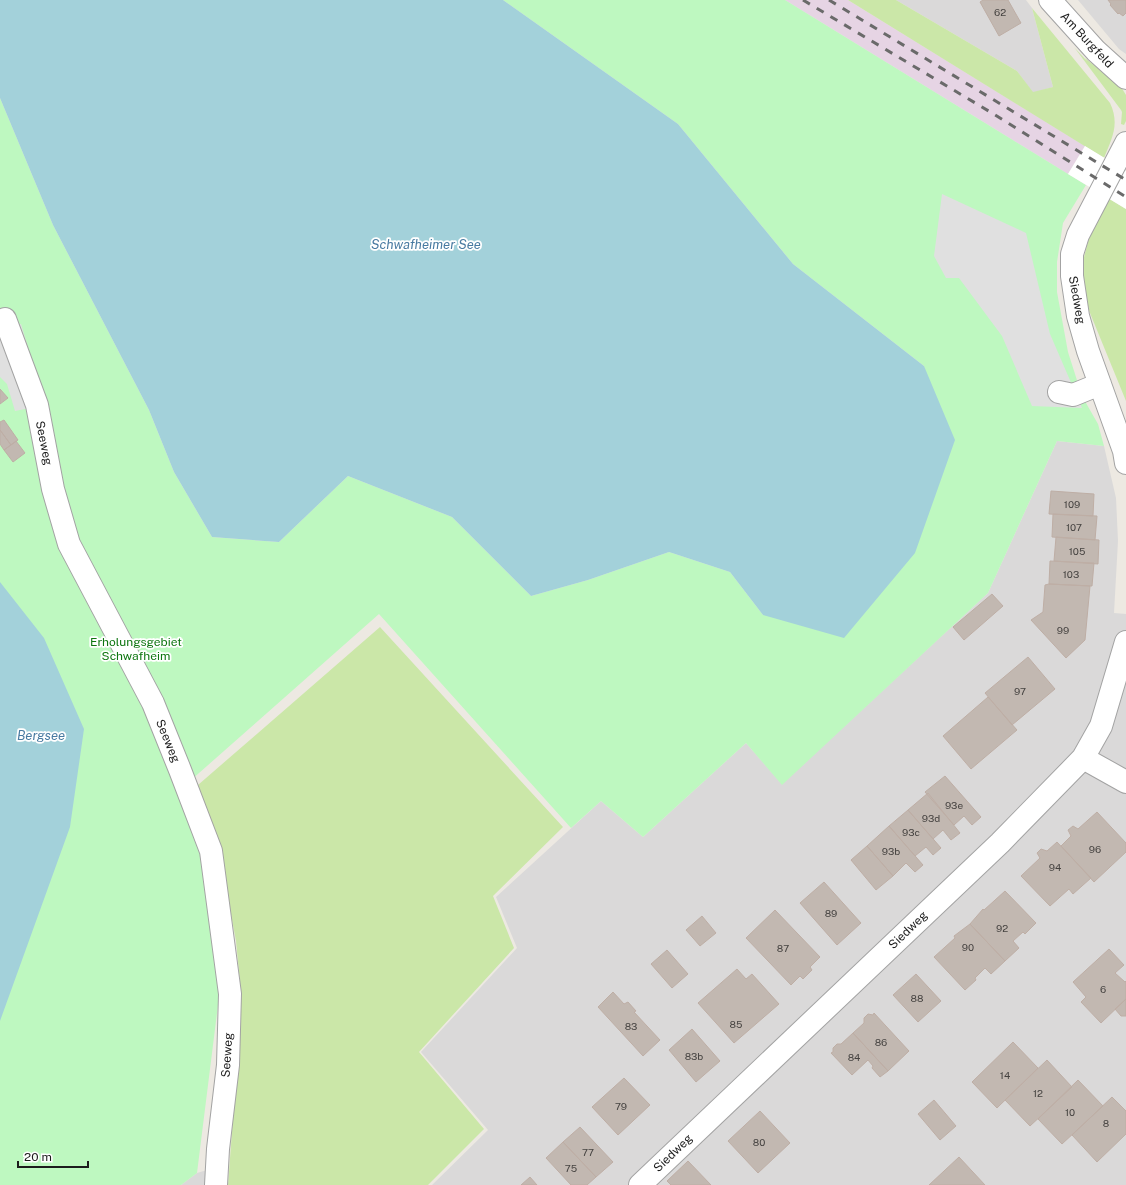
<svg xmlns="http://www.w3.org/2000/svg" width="1126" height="1185" font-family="'Public Sans',sans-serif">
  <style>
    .residential { fill: #dad9d9 }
    .industrial { fill: #e6d4e4 }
    .grass { fill: #cbe7a8 }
    .park { fill: #bef8c0 }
    .parking { fill: #e0e0e0 }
    .water { fill: #a3d1da }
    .pier { fill: #fff }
    .building { fill: #c2b8b1; stroke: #beaea5 }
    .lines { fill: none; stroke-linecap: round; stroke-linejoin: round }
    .minor-casing { stroke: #a3a3a3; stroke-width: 24 }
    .minor { stroke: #fff; stroke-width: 22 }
    .rail { stroke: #6a6a6a; stroke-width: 3; stroke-dasharray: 8 8; stroke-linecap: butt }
    .labels { text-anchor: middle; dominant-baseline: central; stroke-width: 3.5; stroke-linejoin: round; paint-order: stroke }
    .number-label { font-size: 10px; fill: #464341 }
    .street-label { font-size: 12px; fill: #1c1c1c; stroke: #fff }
    .park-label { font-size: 12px; fill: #0e7610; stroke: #fff }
    .water-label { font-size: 13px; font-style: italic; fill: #487aa1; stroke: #fff }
  </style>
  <rect width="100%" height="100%" fill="#ede9e2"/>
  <path class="residential" d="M896,0H1026L1032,8L1053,87L1033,93L1017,71Z
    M1078,0H1126V54L1119,49Z
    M1057,441L1104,446L1116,498L1118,541L1114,613L1126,614V1185H432L488,1130L421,1052L517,948L496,897L601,801L643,837L746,743L782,784L988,593Z
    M224,1165L226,1185H181L197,1173Z"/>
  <path class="industrial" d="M785,0H848L1085,146L1068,174Z"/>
  <path class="grass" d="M848,0H896L1017,71L1033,92L1053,87L1032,8L1110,103C1120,124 1112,138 1104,158Z
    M1074,47L1087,61L1085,58L1121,87L1126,95V121L1124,125L1121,124L1122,112L1121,110Z
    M1108,198L1126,209V401L1090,313L1084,293L1082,265L1092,226Z
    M380,627L563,827L493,896L514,948L419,1052L484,1129L428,1185H228L239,1038L241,993L236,941L223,872L198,785Z"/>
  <path class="park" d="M503,0H785L1086,185L1063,223L1057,262V292L1068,352L1082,396L1098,424L1104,446L1057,441L988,593L782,785L746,743L643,837L601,801L571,828L379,614L190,781L222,973L197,1173L181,1185H0V98L53,225L149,410L174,472L212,537L279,542L348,476L452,517L531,596L588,580L669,552L730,572L763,615L924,366L793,264L678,124Z"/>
  <path class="parking" d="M942,194L1026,233L1050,334L1082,408L1032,406L1002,336L959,278H946L934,256Z
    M21,324L45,405L15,411L7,384L0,377V331Z"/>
  <path class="water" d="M0,0H503L678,124L793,264L924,366L955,440L915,553L844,638L763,615L730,572L669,552L588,580L531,596L452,517L348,476L279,542L212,537L174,472L149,410L53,225L0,98Z
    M0,582L44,638L84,729L70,827L0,1021Z"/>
  <path class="pier" d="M1085,146L1126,171V209L1068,174Z"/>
  <path class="building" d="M983,0H1008L1021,23L999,36L980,2Z
    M1108,0H1126V13L1123,16L1119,13L1118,14L1110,5L1111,4Z
    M0,389L8,398L0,404Z
    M4,420L18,440L11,445L0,430V422Z
    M0,430L11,445L4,450L0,444Z
    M16,441L25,453L13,462L4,450Z
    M1051,491L1094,494L1093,516L1049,514Z
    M1053,514L1097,516L1095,540L1052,537Z
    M1056,537L1099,540L1098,564L1054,561Z
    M1050,561L1094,563L1092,586L1049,584Z
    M1049,584L1090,586L1085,640L1066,658L1031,620L1043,612L1045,585Z
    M992,594L1003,606L964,640L953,627Z
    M1028,657L1055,689L1012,725L985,693Z
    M988,697L1017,730L971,769L943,736Z
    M945,776L981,817L972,825L964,816L954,825L925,792Z
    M928,793L960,833L951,840L943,830L933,839L908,810Z
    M908,810L941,848L933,855L926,847L915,856L889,826Z
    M1097,812L1126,843V852L1094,882L1061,846L1071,836L1068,830L1073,826L1078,829Z
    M889,826L923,865L915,872L906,863L893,876L867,846Z
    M1057,842L1091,878L1073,894L1069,889L1050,906L1021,876L1040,858L1037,853L1041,849L1047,851Z
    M867,846L893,876L876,890L851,860Z
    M824,882L861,923L837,945L800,903Z
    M1005,891L1036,923L1025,934L1023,932L1013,941L1019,948L1005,961L970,924L983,909L984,910Z
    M775,910L820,957L810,967L812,970L803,979L800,976L791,985L746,938Z
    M702,916L716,933L700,946L686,930Z
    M970,924L1005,961L991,974L985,968L975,978L976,980L965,990L934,957L955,938L954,936Z
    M1109,949L1124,965L1115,973L1125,982L1126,981V999L1101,1023L1081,1002L1086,997L1073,982Z
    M667,950L688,974L672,988L651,964Z
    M737,969L746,979L752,974L779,1004L734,1043L698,1003Z
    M916,974L941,1001L918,1022L893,995Z
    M613,992L624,1004L628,1002L636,1011L634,1012L660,1040L643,1056L598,1007Z
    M1126,999V1016H1121L1115,1009Z
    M874,1013L909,1051L888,1071L853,1033L864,1023V1018L868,1014L873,1015Z
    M692,1029L720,1061L696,1082L669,1050Z
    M853,1033L888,1071L880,1077L872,1068L873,1066L868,1060L852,1075L831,1053L833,1052V1048L837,1044H841Z
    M1013,1042L1038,1068L997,1108L972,1082Z
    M1047,1060L1072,1087L1030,1126L1005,1100Z
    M624,1078L650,1105L618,1135L592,1107Z
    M1078,1080L1103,1106L1062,1144L1038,1119Z
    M1112,1097L1126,1111V1134L1097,1162L1072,1135Z
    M934,1100L956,1126L940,1140L918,1114Z
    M760,1111L790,1143L758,1173L728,1141Z
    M580,1127L613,1162L596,1177L563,1142Z
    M563,1142L596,1177L587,1185H571L546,1158Z
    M959,1157L985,1185H929Z
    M688,1161L711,1185H671L667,1181Z
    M530,1177L537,1185H521Z"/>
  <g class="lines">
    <defs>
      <path id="minor" d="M1050,0L1096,51L1126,78
        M1126,143L1078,235L1072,254V276L1078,316L1088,351L1124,451L1126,463
        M5,319L37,405L53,489L69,544L153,703L180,770L211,851L230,994L228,1065L218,1149L216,1185
        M1059,392L1073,395L1100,384
        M1083,758L1126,782
        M640,1185L1000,843L1083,758L1101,726L1126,642"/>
    </defs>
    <use href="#minor" class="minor-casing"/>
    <use href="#minor" class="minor"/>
    <path class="rail" d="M803,0L992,113L1126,197
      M829,0L1126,180"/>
  </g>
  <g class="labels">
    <g class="number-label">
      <text x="1000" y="12">62</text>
      <text x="1072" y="504">109</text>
      <text x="1074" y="527">107</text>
      <text x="1077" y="551">105</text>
      <text x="1071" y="574">103</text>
      <text x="1063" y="630">99</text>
      <text x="1020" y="691">97</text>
      <text x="954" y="805">93e</text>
      <text x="931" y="818">93d</text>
      <text x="911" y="832">93c</text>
      <text x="1095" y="849">96</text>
      <text x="891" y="851">93b</text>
      <text x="1055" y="867">94</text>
      <text x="831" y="913">89</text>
      <text x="1002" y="928">92</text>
      <text x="968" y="947">90</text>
      <text x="783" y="948">87</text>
      <text x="1103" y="989">6</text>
      <text x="917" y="998">88</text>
      <text x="736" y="1024">85</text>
      <text x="631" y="1026">83</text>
      <text x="881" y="1042">86</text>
      <text x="694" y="1056">83b</text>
      <text x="854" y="1057">84</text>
      <text x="1005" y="1075">14</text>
      <text x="1038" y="1093">12</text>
      <text x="621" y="1106">79</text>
      <text x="1070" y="1112">10</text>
      <text x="1106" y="1123">8</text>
      <text x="759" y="1142">80</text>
      <text x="588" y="1152">77</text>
      <text x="571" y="1168">75</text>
    </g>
    <g class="street-label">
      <text transform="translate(1087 40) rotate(47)">Am Burgfeld</text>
      <text transform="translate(1077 300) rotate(80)">Siedweg</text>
      <text transform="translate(44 443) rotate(79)">Seeweg</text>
      <text transform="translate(168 741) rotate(68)">Seeweg</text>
      <text transform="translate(908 930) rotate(-44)">Siedweg</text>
      <text transform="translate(227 1055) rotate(-86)">Seeweg</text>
      <text transform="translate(673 1153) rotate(-44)">Siedweg</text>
    </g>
    <g class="park-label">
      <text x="136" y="642">Erholungsgebiet<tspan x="136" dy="14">Schwafheim</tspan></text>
    </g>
    <g class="water-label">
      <text x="426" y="244">Schwafheimer See</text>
      <text x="41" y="735">Bergsee</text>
    </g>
  </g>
  <path d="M18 1161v6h70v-6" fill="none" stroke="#1c1c1c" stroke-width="2"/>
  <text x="24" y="1161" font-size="12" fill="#1c1c1c" stroke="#ffffff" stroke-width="3" paint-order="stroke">20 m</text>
</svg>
